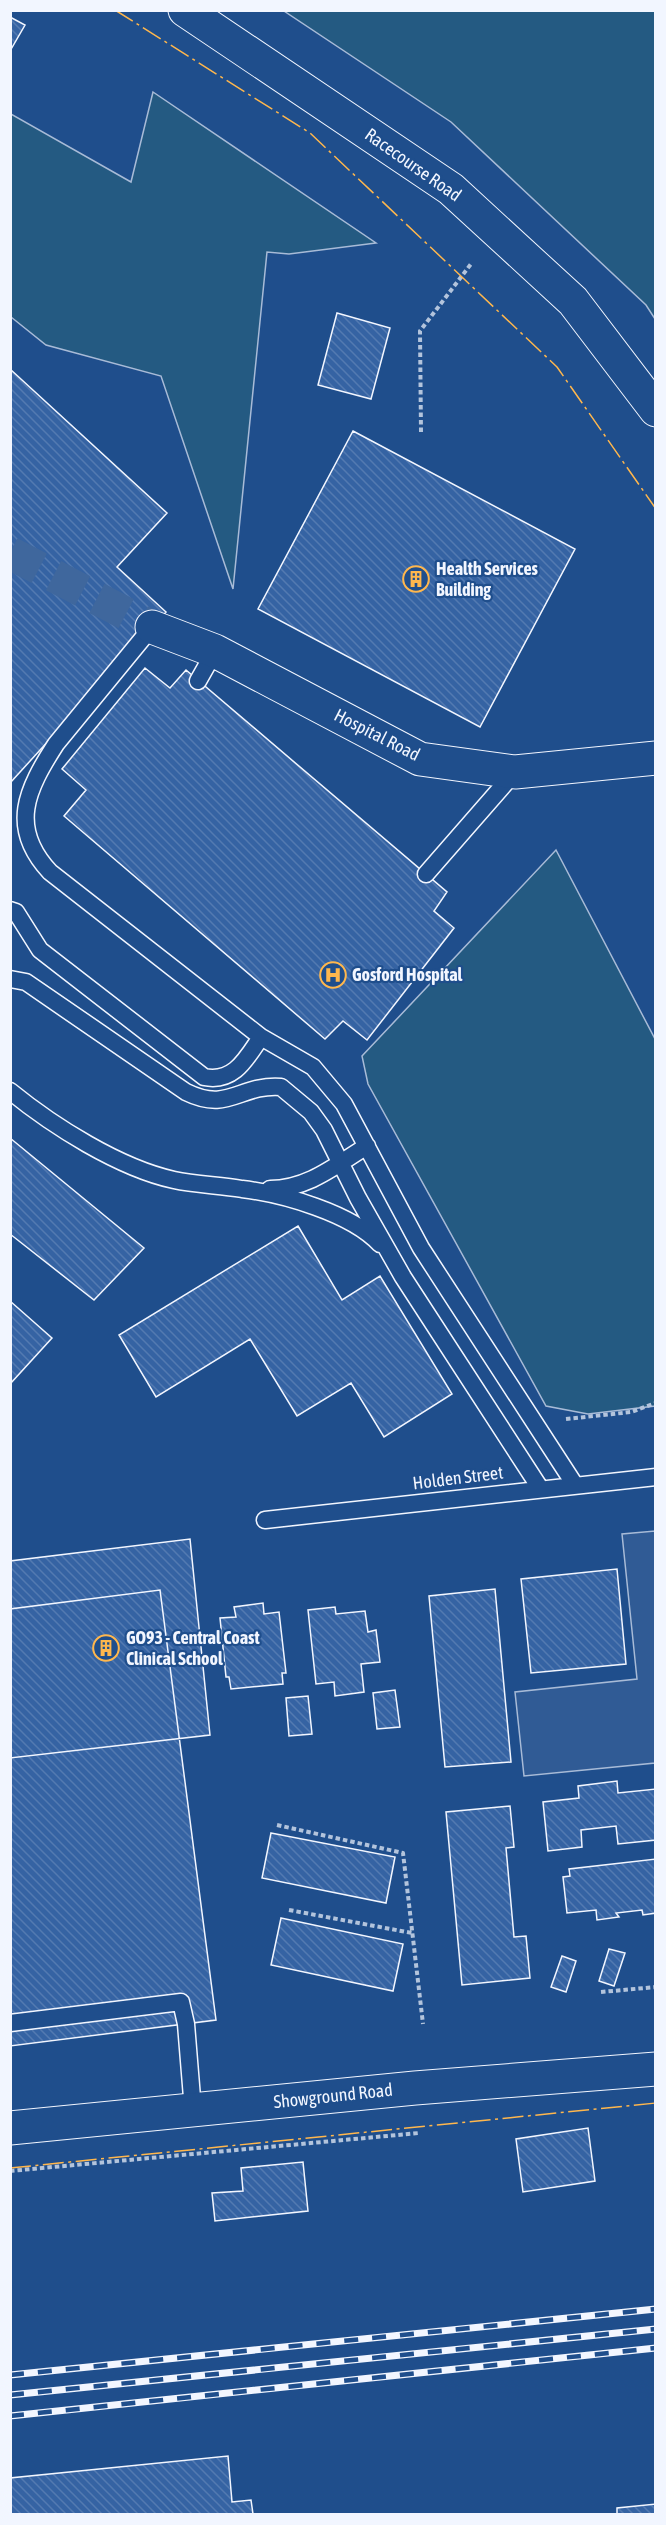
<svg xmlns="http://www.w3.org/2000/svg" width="666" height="2525" font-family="'Asap Condensed',sans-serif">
	<defs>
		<pattern id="building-back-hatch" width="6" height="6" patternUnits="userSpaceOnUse" patternTransform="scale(1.5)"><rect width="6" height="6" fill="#3563a3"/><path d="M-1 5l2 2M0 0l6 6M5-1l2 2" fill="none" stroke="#537ab1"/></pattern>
	</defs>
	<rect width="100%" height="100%" fill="#1f4e8c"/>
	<path fill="#245a82" stroke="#a8bbd7" stroke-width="1.5" d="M 284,11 L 655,11 L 655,319 L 646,305 L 451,122 Z
		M 153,92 L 376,243 L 289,254 L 267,252 L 233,589 L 161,376 L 46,345 L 11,317 L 11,114 L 131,182 Z
		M 556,850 L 655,1039 L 655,1406 L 588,1414 L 546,1406 L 368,1084 L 362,1056 Z"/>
	<path fill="#305b95" stroke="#a8bbd7" stroke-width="1.5" d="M 655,1531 L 655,1763 L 524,1776 L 515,1692 L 637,1679 L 622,1534 Z"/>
	<path fill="url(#building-back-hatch)" stroke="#f2f6ff" stroke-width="1.5" d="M 10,17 L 25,25 L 10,51 Z
		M 337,313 L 390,328 L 371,399 L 318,385 Z
		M 10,369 L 167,513 L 117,567 L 166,612 L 10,783 Z
		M 353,431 L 575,549 L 480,727 L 258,609 Z
		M 145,668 L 170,688 L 186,670 L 447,892 L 434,911 L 454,928 L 367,1040 L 343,1021 L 325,1039 L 64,816 L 86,790 L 62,769 Z
		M 10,1138 L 144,1248 L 94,1300 L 10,1234 Z
		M 298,1226 L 342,1300 L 380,1276 L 452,1394 L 384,1437 L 351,1383 L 297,1416 L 250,1339 L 156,1397 L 119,1335 Z
		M 10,1301 L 52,1338 L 10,1384 Z
		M 190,1539 L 210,1735 L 10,1758 L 10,1561 Z
		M 617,1569 L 626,1664 L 531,1673 L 521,1579 Z
		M 495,1589 L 511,1762 L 445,1767 L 429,1596 Z
		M 160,1590 L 216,2020 L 10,2046 L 10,1609 Z
		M 263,1603 L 264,1614 L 279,1612 L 286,1673 L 282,1673 L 283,1684 L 231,1689 L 229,1677 L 226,1677 L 220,1618 L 236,1617 L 234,1607 Z
		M 335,1607 L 336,1614 L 365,1611 L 368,1632 L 376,1630 L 380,1662 L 361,1664 L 364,1692 L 335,1696 L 334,1682 L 316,1684 L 308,1610 Z
		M 395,1690 L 400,1727 L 377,1729 L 373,1693 Z
		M 308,1696 L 312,1734 L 289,1736 L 286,1698 Z
		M 617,1781 L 618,1793 L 656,1789 L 656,1840 L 618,1844 L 616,1826 L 581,1830 L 582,1847 L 548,1851 L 543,1802 L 579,1798 L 578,1786 Z
		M 510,1806 L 514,1847 L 506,1848 L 514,1937 L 526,1936 L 530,1978 L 462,1985 L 446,1812 Z
		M 271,1833 L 395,1857 L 386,1903 L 262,1878 Z
		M 656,1859 L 656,1913 L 643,1915 L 642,1910 L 616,1913 L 619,1917 L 597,1920 L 596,1910 L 567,1913 L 563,1877 L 570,1876 L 569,1869 Z
		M 281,1918 L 403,1944 L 393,1991 L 271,1965 Z
		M 609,1949 L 625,1953 L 614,1986 L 599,1981 Z
		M 562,1956 L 576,1961 L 566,1992 L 551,1987 Z
		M 588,2128 L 595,2181 L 523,2192 L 516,2139 Z
		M 303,2162 L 308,2211 L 215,2221 L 212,2193 L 243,2191 L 241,2168 Z
		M 228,2456 L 232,2502 L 251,2500 L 253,2514 L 10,2514 L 10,2478 Z
		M 656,2504 L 656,2514 L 617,2514 L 617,2508 Z"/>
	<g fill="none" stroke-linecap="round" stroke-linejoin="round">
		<path stroke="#3f679d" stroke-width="33" stroke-dasharray="33 16" stroke-linecap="butt" d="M 10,553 L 152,627"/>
		<g stroke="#f2f6ff" stroke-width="19">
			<path id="service" d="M 152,627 L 56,744 C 27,789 8,827 50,872 L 261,1037
				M 198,681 L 215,651
				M 426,874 L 515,772
				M 10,910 L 16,912 L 40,950 L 204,1077 C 234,1083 246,1059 261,1037 L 313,1067 L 344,1104 L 421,1248 L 575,1485
				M 10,979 L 26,982 L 186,1092 C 229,1113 239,1084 281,1087 L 311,1112 L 324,1130 L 358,1198 L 403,1277 L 540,1488
				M 10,1091 C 53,1126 119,1168 174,1180 C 196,1185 220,1185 242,1189 C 283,1194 351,1213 380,1244
				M 270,1189 C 308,1189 336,1165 367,1146
				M 265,1520 L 656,1477
				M 10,2023 L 181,2002 L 186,2024 L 193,2110"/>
		</g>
		<g stroke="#f2f6ff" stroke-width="35">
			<path id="minor" d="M 152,627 L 215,651 L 420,759 L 515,772 L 656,758"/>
		</g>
		<g stroke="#f2f6ff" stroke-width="35">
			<path id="tertiary" d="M 10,2128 L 415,2088 L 656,2069"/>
		</g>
		<g stroke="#f2f6ff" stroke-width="35">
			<path id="secondary" d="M 185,10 L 451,189 L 573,301 L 656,410"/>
		</g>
		<path stroke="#b3c4dc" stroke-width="4" stroke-dasharray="4.5 3" stroke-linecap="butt" d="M 421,432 L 420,331 L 471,264
			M 566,1419 L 631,1412 L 656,1403
			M 277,1825 L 403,1853 L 423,2024
			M 289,1910 L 412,1933
			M 601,1992 L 656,1987
			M 10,2171 L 419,2133"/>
		<use href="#service" stroke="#1f4e8c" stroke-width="16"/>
		<use href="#minor" stroke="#1f4e8c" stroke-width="33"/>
		<use href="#tertiary" stroke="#1f4e8c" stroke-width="33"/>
		<use href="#secondary" stroke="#1f4e8c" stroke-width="33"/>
		<g stroke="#f2f6ff" stroke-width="7">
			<path id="rail" d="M 10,2375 L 656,2309
				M 10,2395 L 656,2329
				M 10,2416 L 656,2348"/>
		</g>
		<use href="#rail" stroke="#1f4e8c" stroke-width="4.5" stroke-dasharray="14" stroke-linecap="butt"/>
		<path stroke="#ffb74d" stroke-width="1.5" stroke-dasharray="21 4.5 3 4.5" stroke-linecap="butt" d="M 115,10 L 310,133 L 557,367 L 656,509
			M 10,2168 L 656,2103"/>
	</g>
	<defs>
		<g id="building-ring" transform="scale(1.35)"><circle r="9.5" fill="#1f4e8c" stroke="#ffb74d" stroke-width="1.5"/><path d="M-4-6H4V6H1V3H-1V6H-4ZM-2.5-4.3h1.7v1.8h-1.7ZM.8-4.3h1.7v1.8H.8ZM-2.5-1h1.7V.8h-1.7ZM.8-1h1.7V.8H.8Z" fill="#ffb74d"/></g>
		<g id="hospital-ring" transform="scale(1.35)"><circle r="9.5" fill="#1f4e8c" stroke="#ffb74d" stroke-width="1.5"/><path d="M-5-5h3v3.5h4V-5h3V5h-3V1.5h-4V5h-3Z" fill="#ffb74d"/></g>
	</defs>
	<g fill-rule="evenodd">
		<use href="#building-ring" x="416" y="579"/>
		<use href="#hospital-ring" x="333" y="975"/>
		<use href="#building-ring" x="106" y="1648"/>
	</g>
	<g text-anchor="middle" stroke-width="4.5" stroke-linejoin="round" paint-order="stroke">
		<g font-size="18" fill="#f2f6ff" stroke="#1f4e8c">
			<text transform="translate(413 165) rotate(35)" y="6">Racecourse Road</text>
			<text transform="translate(377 735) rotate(27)" y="6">Hospital Road</text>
			<text transform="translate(458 1478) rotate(-7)" y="6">Holden Street</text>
			<text transform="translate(333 2096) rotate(-6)" y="6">Showground Road</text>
		</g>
		<g font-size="18" font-weight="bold" fill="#f2f6ff" stroke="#1f4e8c" text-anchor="start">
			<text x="436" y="575">Health Services<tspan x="436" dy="21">Building</tspan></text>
			<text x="352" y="981">Gosford Hospital</text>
			<text x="126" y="1644">GO93 - Central Coast<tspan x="126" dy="21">Clinical School</tspan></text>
		</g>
	</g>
	<rect width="666" height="2525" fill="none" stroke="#f2f6ff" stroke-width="24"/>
</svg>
